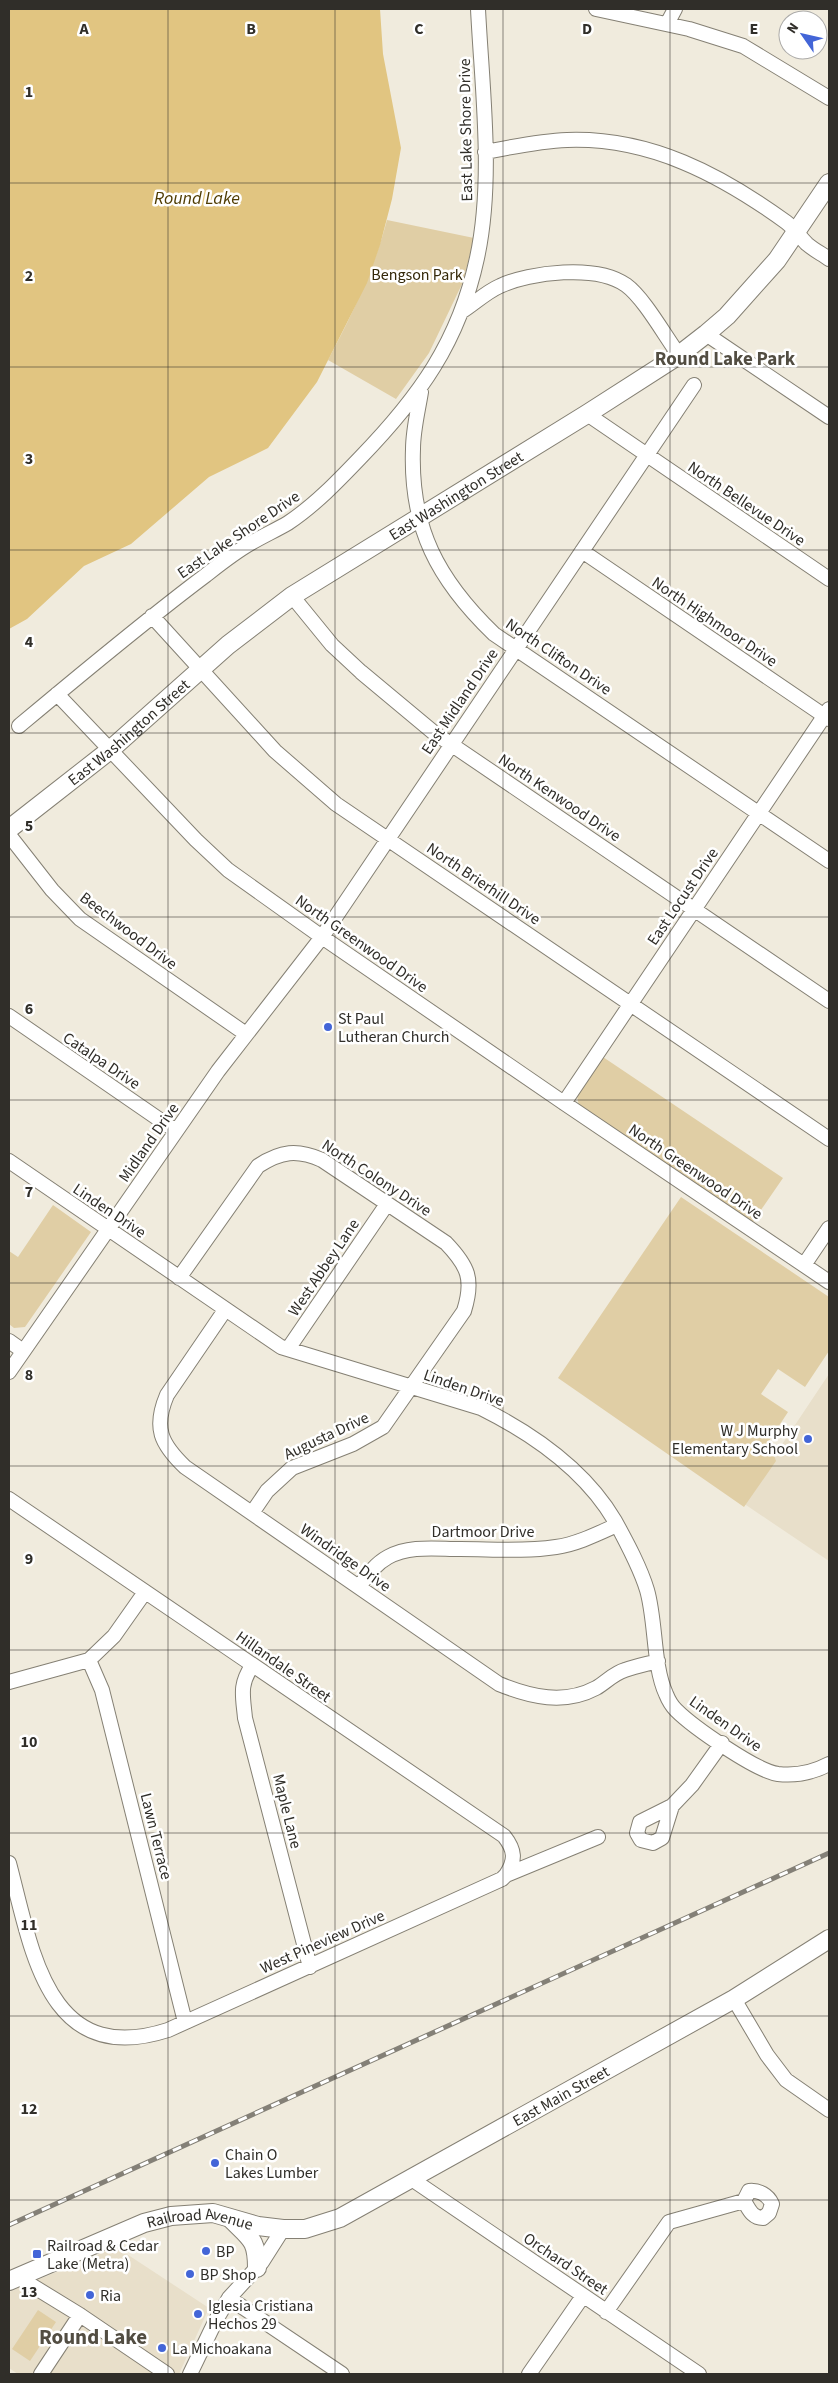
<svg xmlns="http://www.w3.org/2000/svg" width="838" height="2383" font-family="'Source Sans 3',sans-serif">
	<rect width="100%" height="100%" fill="#f0ebdd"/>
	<path fill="#e8dfca" d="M 829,1374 L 829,1561 L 743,1503 Z
		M 116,2247 L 209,2308 L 179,2374 L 18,2374 L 9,2368 L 9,2292 Z"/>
	<path fill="#e0cea5" d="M 387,220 L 474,238 L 463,282 L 429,353 L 396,399 L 328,360 C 352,315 374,269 387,220 Z
		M 600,1055 L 783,1178 L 752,1223 L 579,1107 L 576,1090 Z
		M 681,1197 L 829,1297 L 829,1351 L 805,1387 L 778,1369 L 761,1394 L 788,1412 L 769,1441 L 776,1461 L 744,1507 L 558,1378 Z
		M 53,1205 L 91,1232 L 25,1327 L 14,1328 L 9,1324 L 9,1251 L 18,1257 Z
		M 38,2310 L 56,2322 L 30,2361 L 12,2349 Z"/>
	<path fill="#e1c581" d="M 9,9 L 380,9 L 383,54 L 401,148 L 392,199 L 380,245 L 367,283 L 317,382 L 268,448 L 209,477 L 131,544 L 84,566 L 27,619 L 9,629 Z"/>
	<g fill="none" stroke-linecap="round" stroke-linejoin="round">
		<g stroke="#858074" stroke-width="16">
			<path id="minor" d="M 596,9 L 689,29 L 743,46 L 829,98
				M 667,24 L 675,9
				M 485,152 C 512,147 539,141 567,140 C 650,137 721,175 786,222 C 794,228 800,237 807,244 C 814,250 822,254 829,259
				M 461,312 C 474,304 486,292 500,286 C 530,272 597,264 626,285 C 644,298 665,336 679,355
				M 706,334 L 829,417
				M 421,392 C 418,411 413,430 413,449 C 410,528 438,580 494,634 L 829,861
				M 587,414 L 829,579
				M 582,551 L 829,719
				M 292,596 L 332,645 L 361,672 L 433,732 L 829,1001
				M 152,616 L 275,751 L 336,804 L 829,1139
				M 57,694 L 196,840 L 228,870 L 322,937 L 564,1103 L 829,1282
				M 19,726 C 80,675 142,623 206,575 C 220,564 235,552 251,543 C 263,536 276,530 288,523 C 315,505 338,481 360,458 C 419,397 459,342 477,258 C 494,180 482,89 478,9
				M 9,835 L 52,890 L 80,919 L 246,1034
				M 9,1016 L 176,1131
				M 564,1103 L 829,709
				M 9,1161 L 281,1347 L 481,1408 C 533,1434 585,1470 615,1521 C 627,1543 640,1567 647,1590 C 656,1621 653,1666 666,1694 C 668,1699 672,1706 676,1710 C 693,1727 756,1771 778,1774 C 796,1776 814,1772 829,1764
				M 804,1265 L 829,1228
				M 179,1278 L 258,1166 C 281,1151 297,1149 322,1160 L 446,1243 C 468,1266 474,1279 464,1311 L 383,1427 L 353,1444 L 292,1468 L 267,1491 L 252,1513
				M 225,1310 L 167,1395 C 153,1428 161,1444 185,1467 L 499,1684 C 531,1697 564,1705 596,1688 C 605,1683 614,1673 625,1670 C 636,1666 647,1664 658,1661
				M 9,1341 L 23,1351
				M 288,1349 L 387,1204
				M 9,1372 L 218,1071 L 322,937 L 694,385
				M 9,1499 L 504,1836 C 515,1850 516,1860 506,1875
				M 359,1587 C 367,1576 375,1564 388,1557 C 410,1545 436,1549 460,1549 C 492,1549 524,1552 556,1547 C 577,1544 597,1534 617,1525
				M 89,1660 L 102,1690 L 185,2022
				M 252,1666 C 239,1685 243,1696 245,1718 L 310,1967
				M 9,1682 L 89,1660 L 114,1636 L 145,1592
				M 672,1806 L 662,1838 L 653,1843 L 641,1840 L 637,1833 L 640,1822 L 672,1806 L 692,1785 L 722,1743
				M 9,1863 C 32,1950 47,2069 168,2030 L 502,1879 L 506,1875 L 598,1837
				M 734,1999 L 767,2055 L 786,2080 L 829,2110
				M 413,2180 L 699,2374
				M 749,2191 C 759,2190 768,2195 772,2204 L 769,2213 L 763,2218 C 752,2218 749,2209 744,2201 Z
				M 18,2277 L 80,2315 L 167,2374
				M 229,2298 L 342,2374
				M 606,2312 L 669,2222 L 744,2201
				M 41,2374 L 80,2315
				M 190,2374 L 216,2320 L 229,2298 L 262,2262 L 283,2229
				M 529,2374 L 583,2296"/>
		</g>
		<g stroke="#858074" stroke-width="20">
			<g id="major">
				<path id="s1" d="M 9,829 L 110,750 L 228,645 L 292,596 L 587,414 L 679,355 L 706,334 L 727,316 L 777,260 L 829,183"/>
				<path d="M 232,2220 C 251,2239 257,2240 257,2268"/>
				<path id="s2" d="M 9,2281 L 144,2223 L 171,2216 L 213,2213 L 258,2226 L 283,2229 L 305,2229 L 340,2218 L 734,1999 L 829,1939"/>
			</g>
		</g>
		<use href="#minor" stroke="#fff" stroke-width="14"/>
		<use href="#major" stroke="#fff" stroke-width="18"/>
		<g stroke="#848077" stroke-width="5">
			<path id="rail" d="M 9,2225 L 829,1853"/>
		</g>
		<use href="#rail" stroke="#fff" stroke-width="3" stroke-dasharray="9" stroke-linecap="butt"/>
	</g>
	<path fill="none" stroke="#302e29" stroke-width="1" stroke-opacity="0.55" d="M 168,9 L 168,2374M 335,9 L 335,2374M 503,9 L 503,2374M 670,9 L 670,2374M 9,183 L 829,183M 9,367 L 829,367M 9,550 L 829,550M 9,733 L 829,733M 9,917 L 829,917M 9,1100 L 829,1100M 9,1283 L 829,1283M 9,1466 L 829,1466M 9,1650 L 829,1650M 9,1833 L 829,1833M 9,2016 L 829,2016M 9,2200 L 829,2200"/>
	<g fill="#4365d7" stroke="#fff" stroke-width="2">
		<circle cx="328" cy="1027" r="5"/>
		<circle cx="808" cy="1439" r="5"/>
		<circle cx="215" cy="2163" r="5"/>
		<circle cx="206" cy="2251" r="5"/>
		<rect x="32" y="2249" width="10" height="10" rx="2.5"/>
		<circle cx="190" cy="2274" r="5"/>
		<circle cx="90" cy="2295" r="5"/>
		<circle cx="198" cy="2314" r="5"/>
		<circle cx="162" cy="2348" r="5"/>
	</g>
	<g text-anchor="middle" stroke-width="5" stroke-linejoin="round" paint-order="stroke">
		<g font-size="16" fill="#302e29" stroke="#fff">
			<text transform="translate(465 130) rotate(-91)" y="6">East Lake Shore Drive</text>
			<text dy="6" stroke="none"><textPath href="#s1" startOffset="559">East Washington Street</textPath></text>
			<text transform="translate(747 503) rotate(34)" y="6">North Bellevue Drive</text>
			<text transform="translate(238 534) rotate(-34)" y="6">East Lake Shore Drive</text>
			<text transform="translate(715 621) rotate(34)" y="6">North Highmoor Drive</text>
			<text transform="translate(559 656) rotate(34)" y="6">North Clifton Drive</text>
			<text transform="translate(459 701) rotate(-56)" y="6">East Midland Drive</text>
			<text dy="6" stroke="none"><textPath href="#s1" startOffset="154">East Washington Street</textPath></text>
			<text transform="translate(560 797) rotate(34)" y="6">North Kenwood Drive</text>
			<text transform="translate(484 883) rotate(34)" y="6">North Brierhill Drive</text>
			<text transform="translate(682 896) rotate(-56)" y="6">East Locust Drive</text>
			<text transform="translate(129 930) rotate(37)" y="6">Beechwood Drive</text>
			<text transform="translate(362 943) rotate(35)" y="6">North Greenwood Drive</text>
			<text transform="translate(102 1060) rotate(34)" y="6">Catalpa Drive</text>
			<text transform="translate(148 1142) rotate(-55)" y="6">Midland Drive</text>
			<text transform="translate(696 1171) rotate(34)" y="6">North Greenwood Drive</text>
			<text transform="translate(377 1177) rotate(33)" y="6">North Colony Drive</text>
			<text transform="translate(110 1210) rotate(34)" y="6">Linden Drive</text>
			<text transform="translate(323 1267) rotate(-56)" y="6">West Abbey Lane</text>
			<text transform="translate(464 1387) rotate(19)" y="6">Linden Drive</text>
			<text transform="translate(326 1435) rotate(-25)" y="6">Augusta Drive</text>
			<text x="483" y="1537">Dartmoor Drive</text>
			<text transform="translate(346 1557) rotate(35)" y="6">Windridge Drive</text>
			<text transform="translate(284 1666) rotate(35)" y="6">Hillandale Street</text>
			<text transform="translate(726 1723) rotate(35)" y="6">Linden Drive</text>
			<text transform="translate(288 1811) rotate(76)" y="6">Maple Lane</text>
			<text transform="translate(157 1836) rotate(76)" y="6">Lawn Terrace</text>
			<text transform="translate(322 1941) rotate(-24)" y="6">West Pineview Drive</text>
			<text dy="6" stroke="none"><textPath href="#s2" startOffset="600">East Main Street</textPath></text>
			<text dy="6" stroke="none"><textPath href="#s2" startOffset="204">Railroad Avenue</textPath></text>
			<text transform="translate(566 2263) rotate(34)" y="6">Orchard Street</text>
		</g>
		<g font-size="16" fill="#342809" stroke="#fff">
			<text x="417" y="280">Bengson Park</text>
		</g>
		<g font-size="16" fill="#302e29" stroke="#fff" text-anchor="start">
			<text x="338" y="1024">St Paul<tspan x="338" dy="18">Lutheran Church</tspan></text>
			<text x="798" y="1436" text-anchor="end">W J Murphy<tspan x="798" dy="18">Elementary School</tspan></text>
			<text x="225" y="2160">Chain O<tspan x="225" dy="18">Lakes Lumber</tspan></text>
			<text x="47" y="2251">Railroad &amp; Cedar<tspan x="47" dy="18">Lake (Metra)</tspan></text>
			<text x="216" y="2257">BP</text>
			<text x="200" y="2280">BP Shop</text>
			<text x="100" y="2301">Ria</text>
			<text x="208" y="2311">Iglesia Cristiana<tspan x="208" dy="18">Hechos 29</tspan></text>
			<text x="172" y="2354">La Michoakana</text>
		</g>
		<g font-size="18" font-style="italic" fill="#4f3c03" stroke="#fff">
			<text x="197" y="204">Round Lake</text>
		</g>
		<g font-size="19" font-weight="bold" fill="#524d42" stroke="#fff">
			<text x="725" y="365">Round Lake Park</text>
		</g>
		<g font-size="21" font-weight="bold" fill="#524d42" stroke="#fff">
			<text x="93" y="2344">Round Lake</text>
		</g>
	</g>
	<g font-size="16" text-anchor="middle" font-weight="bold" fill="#302e29" stroke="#fff" stroke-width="5" stroke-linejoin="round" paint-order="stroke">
		<text x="84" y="34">A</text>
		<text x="251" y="34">B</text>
		<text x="419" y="34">C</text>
		<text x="587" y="34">D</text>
		<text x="754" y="34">E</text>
		<text x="29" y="97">1</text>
		<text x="29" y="281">2</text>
		<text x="29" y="464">3</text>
		<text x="29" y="647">4</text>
		<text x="29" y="831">5</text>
		<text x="29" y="1014">6</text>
		<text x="29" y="1197">7</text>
		<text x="29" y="1380">8</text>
		<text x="29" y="1564">9</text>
		<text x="29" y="1747">10</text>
		<text x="29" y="1930">11</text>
		<text x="29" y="2114">12</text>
		<text x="29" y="2297">13</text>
	</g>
	<rect width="838" height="2383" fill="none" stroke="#302e29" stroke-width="20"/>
	<g transform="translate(803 35) rotate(304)"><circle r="24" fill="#ffffff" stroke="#acaba9"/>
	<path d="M0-4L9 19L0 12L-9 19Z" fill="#4365d7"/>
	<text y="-8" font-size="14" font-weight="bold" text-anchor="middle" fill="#302e29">N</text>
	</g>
</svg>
